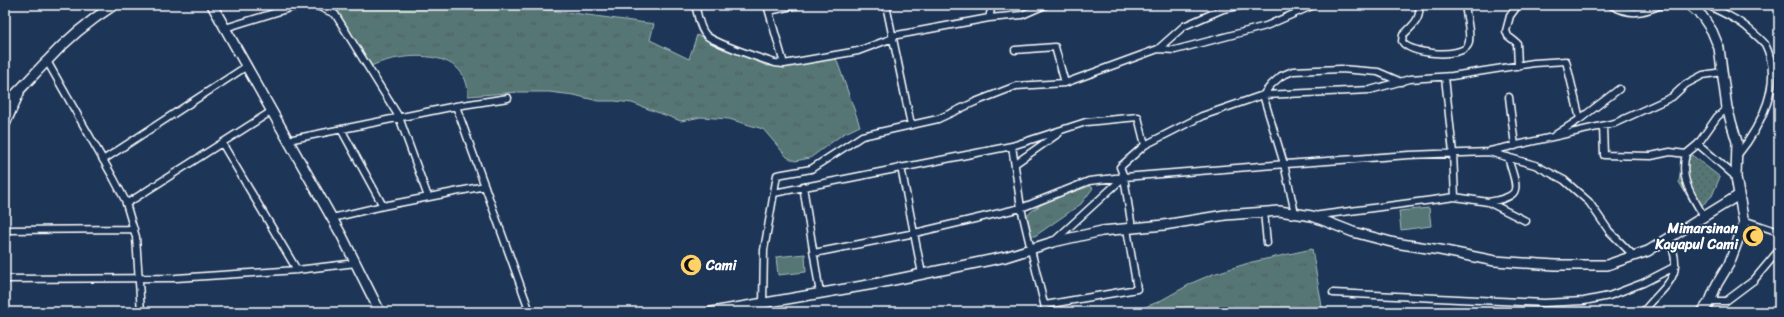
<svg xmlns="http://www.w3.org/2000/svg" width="1784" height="317" font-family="Sriracha,sans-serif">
	<defs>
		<pattern id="grass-tufts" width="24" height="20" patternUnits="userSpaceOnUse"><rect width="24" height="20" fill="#557675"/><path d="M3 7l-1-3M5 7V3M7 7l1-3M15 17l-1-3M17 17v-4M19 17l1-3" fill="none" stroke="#505d5c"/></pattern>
		<pattern id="park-dots" width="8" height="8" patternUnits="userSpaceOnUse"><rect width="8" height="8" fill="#557675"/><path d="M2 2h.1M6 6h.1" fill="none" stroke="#505d5c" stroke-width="1.8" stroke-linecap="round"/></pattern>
	</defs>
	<rect width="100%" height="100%" fill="#1d3557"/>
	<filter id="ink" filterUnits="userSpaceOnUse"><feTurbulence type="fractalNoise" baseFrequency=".025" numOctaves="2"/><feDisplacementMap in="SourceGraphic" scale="8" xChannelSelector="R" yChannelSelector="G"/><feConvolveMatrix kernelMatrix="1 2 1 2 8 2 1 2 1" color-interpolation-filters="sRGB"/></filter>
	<g filter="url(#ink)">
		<path fill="url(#grass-tufts)" stroke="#aababa" d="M 330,5 L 514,5 L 654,24 L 650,40 L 689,59 L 697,35 L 767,66 L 809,63 L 836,58 L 860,126 L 843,134 L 810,158 L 795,161 L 787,157 L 763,129 L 729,119 L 701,117 L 681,121 L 632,103 L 615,101 L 598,101 L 574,95 L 549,92 L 519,92 L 468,96 C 469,46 399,52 369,67 L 333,7 Z
			M 1090,186 L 1093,188 L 1081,204 L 1035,236 L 1031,236 L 1027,216 C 1038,201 1073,193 1090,186 Z
			M 1312,249 L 1323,312 L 1132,312 L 1158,302 L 1194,282 L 1213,274 L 1252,262 Z"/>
		<path fill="url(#park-dots)" stroke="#aababa" d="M 1688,152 L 1720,177 L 1712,196 L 1696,211 L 1679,182 L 1682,160 Z"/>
		<path fill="#557675" stroke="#aababa" d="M 1429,208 L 1431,226 L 1401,230 L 1399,211 Z
			M 805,254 L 806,272 L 778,275 L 776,257 Z"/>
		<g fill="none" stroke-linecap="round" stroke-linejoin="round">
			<g stroke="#fff" stroke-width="9">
				<path id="street" d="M 695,5 C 698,14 699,28 706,35 C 714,43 762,59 775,63 L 784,64 L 858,51 L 893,38
					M 767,5 L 784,64
					M 886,5 L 911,125
					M 1419,5 C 1421,20 1413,25 1403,35 L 1402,41 C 1407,54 1461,59 1468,45 C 1472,37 1466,15 1465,5
					M 1611,5 C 1630,16 1642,13 1661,5
					M 1708,5 C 1720,12 1734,17 1745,26 C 1751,31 1760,38 1765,44 C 1784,82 1761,126 1737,156
					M 769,11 L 797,5
					M 989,18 L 992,5
					M 225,28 L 293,7 L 317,6 L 335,14 L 399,117 L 428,197
					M 892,36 L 989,18 L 1022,15 L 1045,5
					M 1158,49 L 1175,50 L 1266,26 L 1314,5
					M 1015,50 L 1055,47 L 1065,83
					M 47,61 L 114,179 L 125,200 L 136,237 L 141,312
					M 1518,66 L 1517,43 L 1508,36 L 1506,31 L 1510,16 L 1518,5
					M 1445,77 L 1453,153 L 1455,197
					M 1263,95 L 1370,90 L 1410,79 L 1452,76 L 1534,63 L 1566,61 L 1580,119
					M 1263,95 L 1271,85 L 1281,76 L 1293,71 L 1341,69 L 1378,72 L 1401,82
					M 1509,97 L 1515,146
					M 456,106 L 530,312
					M 1603,126 L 1604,155 L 1651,156 L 1670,152 L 1686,154 L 1698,144 L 1717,117 L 1727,108
					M 341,129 L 383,206
					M 1555,135 L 1580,119 L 1619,89
					M 288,140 L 456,106 L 508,98
					M 222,143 L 297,270
					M 1698,144 L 1736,177
					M 1012,146 L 1021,208 L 1046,312
					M 1490,151 L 1615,123 L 1672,97 L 1686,84 L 1703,75 L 1722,72
					M 1686,154 C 1679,180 1692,195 1704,217
					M 103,160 L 247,66
					M 1016,163 L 1059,133
					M 901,167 L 922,274
					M 803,186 L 820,294
					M 774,193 L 1012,146 L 1086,122 L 1138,117 L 1145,145
					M 1488,202 C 1526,196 1516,188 1508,157
					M 126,204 L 272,111
					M 1264,212 L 1267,243
					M 1313,216 L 1455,197 L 1488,202 L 1526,221
					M 332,218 L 383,206 L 485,186
					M 1743,220 L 1779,232
					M 1132,228 L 1124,177 L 1120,167 L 1145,145 L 1202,116 L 1263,95 L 1284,164 L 1295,213
					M 5,230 L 134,229
					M 1054,241 L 1124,177 L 1286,164 L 1409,155 L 1489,152 L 1535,165 L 1564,180 L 1589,202 L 1609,231 L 1634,256
					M 814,253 L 915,233 L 1021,208 L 1089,181 L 1124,177
					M 5,279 L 176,278 L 297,270 L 356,263
					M 1333,293 L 1544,303 L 1584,301 L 1609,296 L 1643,283 L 1676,266
					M 1710,301 L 1726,301 L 1754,280 L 1779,250
					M 763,303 L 764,250 L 777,175 L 811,169 L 862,136 L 938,119 L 975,102 L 1016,86 L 1065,83 L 1158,49 L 1184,26 L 1223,9 L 1245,5
					M 1045,305 L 1137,289 L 1127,229
					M 1643,312 C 1665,284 1686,278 1669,239
					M 1771,312 L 1779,306"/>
			</g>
			<g stroke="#fff" stroke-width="12">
				<path id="secondary" d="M 212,5 L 342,236 L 380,312
					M 1689,5 L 1702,16 L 1712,31 L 1719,48 L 1727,108 L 1737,142 L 1736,177 L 1744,224 L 1729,264 L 1717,284 L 1710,301 L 1702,312
					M 5,104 C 20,91 32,76 46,62 C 66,40 89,21 114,5
					M 5,124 L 19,93
					M 712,312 L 874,284 L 1005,257 L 1053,242 L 1102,231 L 1164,225 L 1225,215 L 1279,211 L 1312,216 L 1353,232 L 1395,243 L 1440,250 L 1495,261 L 1555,265 L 1607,265 L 1648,251 L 1739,195"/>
			</g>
			<use href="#street" stroke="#1d3557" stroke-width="6"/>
			<use href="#secondary" stroke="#1d3557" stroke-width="9"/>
		</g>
	</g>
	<defs>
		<g id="mosque-disc" transform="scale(1.15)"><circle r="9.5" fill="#ffd166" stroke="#1d3557"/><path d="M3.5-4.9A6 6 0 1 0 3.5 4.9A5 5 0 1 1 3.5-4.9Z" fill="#111"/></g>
	</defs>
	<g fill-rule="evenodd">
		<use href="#mosque-disc" x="1753" y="236"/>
		<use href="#mosque-disc" x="691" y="265"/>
	</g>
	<g text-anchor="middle" stroke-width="3.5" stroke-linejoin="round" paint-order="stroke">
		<g font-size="14" font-weight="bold" fill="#fff" stroke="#1d3557" text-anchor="end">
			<text x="1738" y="233">Mimarsinan<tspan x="1738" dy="16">Kayapul Cami</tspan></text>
			<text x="706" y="270" text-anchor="start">Cami</text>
		</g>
	</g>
	<rect width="1784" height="317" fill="none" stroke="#1d3557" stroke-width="20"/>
	<rect x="10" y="10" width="1764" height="297" fill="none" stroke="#fff" stroke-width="1.5" filter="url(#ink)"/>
</svg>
